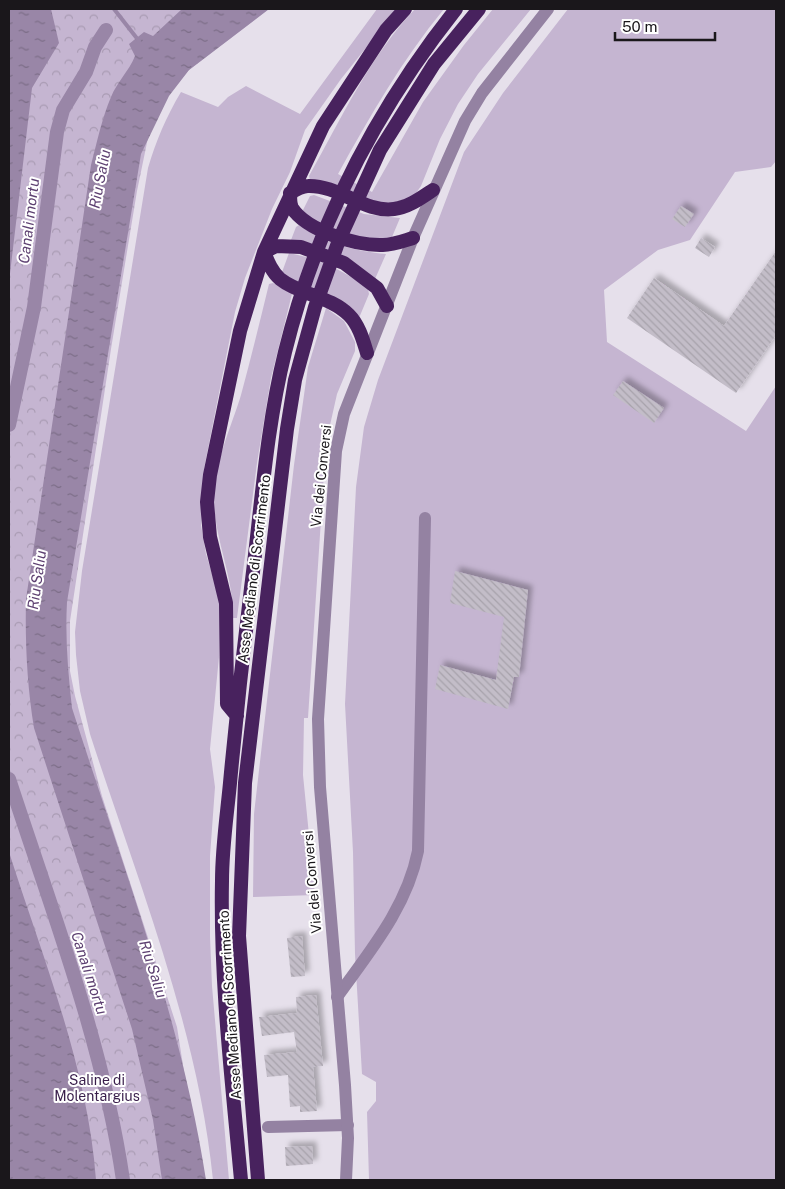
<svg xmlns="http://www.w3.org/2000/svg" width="785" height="1189" font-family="'Public Sans',sans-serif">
	<defs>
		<pattern id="park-crowns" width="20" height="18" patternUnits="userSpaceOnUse" patternTransform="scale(1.25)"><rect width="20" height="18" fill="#c5b5d1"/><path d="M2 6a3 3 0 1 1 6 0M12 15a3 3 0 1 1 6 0" fill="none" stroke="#a99bb3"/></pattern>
		<pattern id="water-ripples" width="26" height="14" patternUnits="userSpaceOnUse" patternTransform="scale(1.25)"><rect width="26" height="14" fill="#9986a7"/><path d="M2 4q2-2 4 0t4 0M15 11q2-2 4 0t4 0" fill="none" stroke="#7c6d87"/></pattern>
		<pattern id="building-back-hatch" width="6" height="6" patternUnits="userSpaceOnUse" patternTransform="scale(1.25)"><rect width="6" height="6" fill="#c3bdc8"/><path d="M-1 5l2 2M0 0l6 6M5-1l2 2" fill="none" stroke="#a7a2ab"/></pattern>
		<filter id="shadow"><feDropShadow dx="4.5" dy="-4.5" stdDeviation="2.5" flood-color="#0004"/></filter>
	</defs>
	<rect width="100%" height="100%" fill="#e6e0eb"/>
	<path fill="#c5b5d1" d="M 377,9 L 397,9 L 341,79 L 305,130 L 290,172 L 272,209 L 245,278 L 235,312 L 204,469 L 201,525 L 206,554 L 220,600 L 219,657 L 210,749 L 215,787 L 210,856 L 210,937 L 212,986 L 229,1180 L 213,1180 C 198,1029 137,879 90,734 L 80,691 L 76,655 L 75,632 L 82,571 L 148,168 C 156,141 166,117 181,92 L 218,107 L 228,97 L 246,86 L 300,114 Z
		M 415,9 L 444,9 C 402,60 370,116 338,174 L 372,192 L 423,102 L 464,45 L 493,9 L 531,9 L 478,74 L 458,104 L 440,139 L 421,186 L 414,196 L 387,205 L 310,180 L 309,176 C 341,119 370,56 415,9 Z
		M 568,9 L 776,9 L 776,161 L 771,167 L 735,172 L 690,240 L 658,250 L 604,290 L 607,342 L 746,431 L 776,386 L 776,1180 L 369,1180 L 367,1112 L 376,1101 L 376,1082 L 362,1074 L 355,954 L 353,852 L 345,704 L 356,487 L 364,427 L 378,380 L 464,152 L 503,93 Z
		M 314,195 L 364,214 L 400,218 L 392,237 C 365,245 323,229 302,212 L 310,196 Z
		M 299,225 C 324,244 356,251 386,254 L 375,279 L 346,258 L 291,240 L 296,227 Z
		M 289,253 C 319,259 344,270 368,289 L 369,294 L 359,318 L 281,275 Z
		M 273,283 L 292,294 L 271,378 L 257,463 L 237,618 L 233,618 C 234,577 214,539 214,498 C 214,463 231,428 241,395 C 251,358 260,321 269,284 Z
		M 326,308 L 344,321 L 355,342 L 355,351 L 337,394 L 326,443 L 308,718 L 304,718 L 303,775 L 315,895 L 253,897 L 254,814 L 294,465 L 308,367 Z"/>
	<path fill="url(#park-crowns)" d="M 9,9 L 269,9 L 189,70 L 166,97 L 150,128 L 137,191 L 111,349 L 70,621 L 70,671 L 75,696 L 102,796 L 177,1027 L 201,1180 L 9,1180 Z"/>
	<path fill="url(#water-ripples)" d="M 9,9 L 51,9 L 59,43 L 32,88 L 9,282 Z
		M 182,9 L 269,9 L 189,70 L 169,96 L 141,154 L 67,602 C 65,638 68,672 72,708 C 122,864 181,1018 206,1180 L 162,1180 L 153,1120 L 132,1029 L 34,728 C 27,685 25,643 26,599 L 91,165 C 97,142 102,118 111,97 C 117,82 129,71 135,56 L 129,44 L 144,32 L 153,36 Z
		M 9,852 C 43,959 88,1068 96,1180 L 9,1180 Z"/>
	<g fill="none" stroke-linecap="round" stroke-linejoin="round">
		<path stroke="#9986a7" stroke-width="4" d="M 114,9 L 139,41"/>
		<path stroke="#9986a7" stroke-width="14" d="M 9,425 L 34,307 L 57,132 L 63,110 L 86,72 L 95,47 L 106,30
			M 9,779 C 52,911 103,1043 123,1180"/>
	</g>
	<path fill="url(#building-back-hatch)" filter="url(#shadow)" d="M 681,206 L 694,214 L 685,227 L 672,219 Z
		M 701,238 L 715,247 L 709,257 L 695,248 Z
		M 776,251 L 776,335 L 736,393 L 627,318 L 654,278 L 724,326 Z
		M 623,381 L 664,408 L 654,423 L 613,395 Z
		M 455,571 L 528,590 L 519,677 L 514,677 L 508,709 L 435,689 L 440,665 L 496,680 L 504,617 L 450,603 Z
		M 302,936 L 305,976 L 291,977 L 287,938 Z
		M 316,995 L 323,1066 L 313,1067 L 317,1111 L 300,1112 L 300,1106 L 290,1107 L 288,1075 L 267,1077 L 264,1055 L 297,1052 L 294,1032 L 262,1036 L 259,1017 L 297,1013 L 296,997 Z
		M 312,1146 L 313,1164 L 286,1166 L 285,1147 Z"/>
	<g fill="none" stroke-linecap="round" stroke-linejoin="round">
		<path stroke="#9482a2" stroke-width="12" d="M 337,997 C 370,951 407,907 418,851 L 425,518
			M 268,1127 L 348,1125"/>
		<path stroke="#9482a2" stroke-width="12" d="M 346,1180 L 348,1138 L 345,1085 L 320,787 L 318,719 L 323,645 L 336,451 L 344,414 L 413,238 L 465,121 L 482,93 L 548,9"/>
		<path stroke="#48225e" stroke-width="14" d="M 290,193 C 295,190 302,186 308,186 C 339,185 364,213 394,209 C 409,207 421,198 433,190
			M 290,193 C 290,197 290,204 292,208 C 307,231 357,246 383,245 C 393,245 403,241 413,238
			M 264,252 C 268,262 272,272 280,279 C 300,295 330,296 349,315 C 359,325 363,340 367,353
			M 264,252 L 276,246 L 301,247 L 344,263 L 377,288 L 387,306
			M 237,716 L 227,704 L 226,603 L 210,537 L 207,502 L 210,475 L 240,331 L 264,252 L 323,126 L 386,30 L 405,9
			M 241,1180 C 232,1081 220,981 222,881 C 222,848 227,815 230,783 C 236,718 243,653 251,588 C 261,510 266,429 285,352 C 316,226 376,110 456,9
			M 258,1180 L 239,936 L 245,783 L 287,429 L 295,380 L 315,307 L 339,240 L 380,150 L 434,64 L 479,9"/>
	</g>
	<g text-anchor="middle" stroke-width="4" stroke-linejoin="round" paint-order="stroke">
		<g font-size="14" fill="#1a171b" stroke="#fff">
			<text transform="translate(321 476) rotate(-84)" y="5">Via dei Conversi</text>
			<text transform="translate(254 569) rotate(-83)" y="5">Asse Mediano di Scorrimento</text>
			<text transform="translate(312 882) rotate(-95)" y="5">Via dei Conversi</text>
			<text transform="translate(230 1005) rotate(-94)" y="5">Asse Mediano di Scorrimento</text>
		</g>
		<g font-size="14" fill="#391e4b" stroke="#fff">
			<text x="97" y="1085">Saline di<tspan x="97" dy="16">Molentargius</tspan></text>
		</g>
		<g font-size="15" font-style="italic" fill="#5d4071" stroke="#fff">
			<text transform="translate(100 179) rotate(-79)" y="5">Riu Saliu</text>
			<text transform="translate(29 221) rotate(-83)" y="5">Canali mortu</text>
			<text transform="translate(37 580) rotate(-82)" y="5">Riu Saliu</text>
			<text transform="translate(153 969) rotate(72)" y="5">Riu Saliu</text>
			<text transform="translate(89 973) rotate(72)" y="5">Canali mortu</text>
		</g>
	</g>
	<rect width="785" height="1189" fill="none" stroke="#1a171b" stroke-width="20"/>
	<path d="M615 32v8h100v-8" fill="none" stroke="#1a171b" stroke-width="2.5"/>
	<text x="622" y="32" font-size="15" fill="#1a171b" stroke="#ffffff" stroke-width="4" paint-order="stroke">50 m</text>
</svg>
